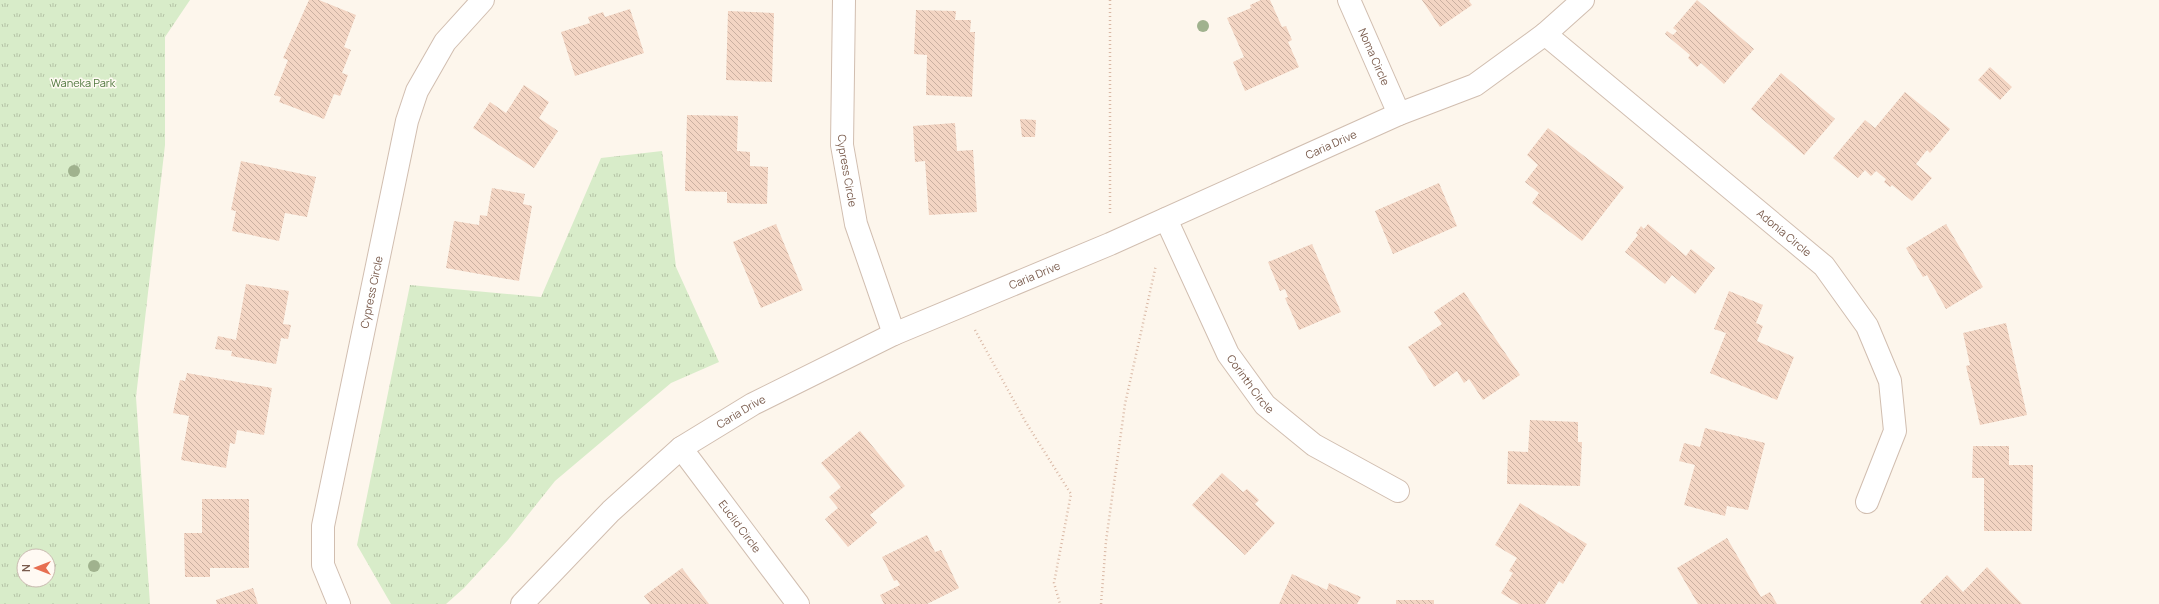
<svg xmlns="http://www.w3.org/2000/svg" width="2159" height="604" font-family="Manrope,sans-serif">
	<defs>
		<pattern id="park-tufts" width="24" height="20" patternUnits="userSpaceOnUse"><rect width="24" height="20" fill="#d8ecc9"/><path d="M3 7l-1-3M5 7V3M7 7l1-3M15 17l-1-3M17 17v-4M19 17l1-3" fill="none" stroke="#b4c2a5"/></pattern>
		<pattern id="building-back-hatch" width="6" height="6" patternUnits="userSpaceOnUse"><rect width="6" height="6" fill="#f3d5c3"/><path d="M-1 5l2 2M0 0l6 6M5-1l2 2" fill="none" stroke="#cab0a1"/></pattern>
	</defs>
	<rect width="100%" height="100%" fill="#fdf6ec"/>
	<path fill="url(#park-tufts)" fill-rule="evenodd" d="M 0,0 L 190,0 L 165,37 L 165,145 L 136,397 L 150,604 L 0,604 ZM 24,556 L 48,556 L 48,580 L 24,580 Z
		M 662,151 L 676,267 L 719,362 L 671,383 L 555,481 L 508,540 L 464,588 L 446,604 L 391,604 L 357,545 L 410,285 L 541,297 L 601,158 Z"/>
	<path fill="url(#building-back-hatch)" d="M 309,0 L 319,0 L 356,15 L 344,47 L 351,50 L 342,73 L 348,75 L 340,96 L 334,94 L 324,119 L 279,102 L 281,97 L 274,95 L 288,60 L 283,58 Z
		M 1261,0 L 1270,0 L 1282,27 L 1286,26 L 1292,40 L 1288,42 L 1299,67 L 1245,91 L 1233,62 L 1244,57 L 1227,18 L 1251,8 L 1250,5 Z
		M 1422,0 L 1470,0 L 1469,1 L 1472,5 L 1440,27 Z
		M 1697,0 L 1754,49 L 1724,84 L 1701,63 L 1697,67 L 1688,58 L 1690,55 L 1665,34 L 1667,31 L 1673,35 L 1677,31 L 1673,28 Z
		M 630,9 L 644,53 L 575,76 L 561,32 L 590,23 L 588,17 L 603,12 L 605,17 Z
		M 916,10 L 956,11 L 955,20 L 971,20 L 970,32 L 975,32 L 972,97 L 926,95 L 927,55 L 914,54 Z
		M 728,11 L 774,13 L 772,82 L 726,80 Z
		M 1990,67 L 2012,87 L 2000,100 L 1978,80 Z
		M 1781,73 L 1835,119 L 1804,155 L 1751,109 Z
		M 524,85 L 549,102 L 539,118 L 558,131 L 534,168 L 473,128 L 490,102 L 506,113 Z
		M 1905,92 L 1950,129 L 1930,153 L 1927,150 L 1916,164 L 1932,178 L 1912,201 L 1892,185 L 1890,187 L 1884,182 L 1886,179 L 1876,171 L 1871,176 L 1865,170 L 1858,178 L 1833,158 L 1865,120 L 1875,128 Z
		M 687,115 L 738,116 L 737,151 L 750,152 L 750,166 L 768,167 L 767,204 L 727,203 L 727,192 L 685,191 Z
		M 1020,119 L 1036,120 L 1035,137 L 1022,137 Z
		M 955,123 L 957,151 L 973,150 L 977,212 L 929,215 L 925,161 L 915,162 L 913,126 Z
		M 1548,128 L 1624,187 L 1582,241 L 1532,203 L 1539,193 L 1525,182 L 1538,165 L 1527,155 Z
		M 241,161 L 316,177 L 307,217 L 285,213 L 279,241 L 232,231 L 236,211 L 231,210 Z
		M 1439,183 L 1457,226 L 1393,254 L 1375,211 Z
		M 492,188 L 525,194 L 523,204 L 532,206 L 519,281 L 446,268 L 454,221 L 479,225 L 480,215 L 487,216 Z
		M 776,224 L 803,290 L 761,308 L 733,242 Z
		M 1648,224 L 1686,256 L 1691,249 L 1715,268 L 1695,294 L 1672,275 L 1665,284 L 1625,252 L 1638,235 L 1636,233 L 1641,226 L 1644,229 Z
		M 1946,224 L 1983,287 L 1946,309 L 1927,275 L 1923,277 L 1906,248 Z
		M 1312,244 L 1341,312 L 1299,330 L 1285,298 L 1288,297 L 1285,289 L 1280,291 L 1268,262 Z
		M 246,284 L 289,291 L 283,324 L 291,325 L 288,339 L 281,338 L 276,364 L 231,356 L 232,351 L 215,349 L 218,336 L 236,340 Z
		M 1729,291 L 1763,305 L 1756,323 L 1763,326 L 1757,341 L 1794,357 L 1777,400 L 1710,373 L 1726,333 L 1714,329 Z
		M 1464,292 L 1520,375 L 1483,400 L 1469,379 L 1464,383 L 1457,371 L 1434,387 L 1408,347 L 1442,324 L 1434,312 Z
		M 2006,323 L 2027,415 L 1980,425 L 1966,366 L 1970,365 L 1963,333 Z
		M 187,373 L 272,388 L 264,435 L 237,430 L 235,444 L 230,443 L 226,468 L 181,460 L 189,416 L 173,413 L 180,380 L 185,381 Z
		M 1530,420 L 1578,422 L 1578,442 L 1582,442 L 1580,486 L 1507,484 L 1508,451 L 1528,452 Z
		M 1705,428 L 1765,443 L 1748,510 L 1727,506 L 1725,516 L 1684,505 L 1695,465 L 1679,461 L 1684,443 L 1700,447 Z
		M 860,431 L 905,486 L 870,515 L 877,523 L 848,547 L 825,519 L 838,508 L 829,497 L 841,487 L 821,463 Z
		M 1973,446 L 2009,446 L 2009,465 L 2033,465 L 2032,531 L 1984,531 L 1984,478 L 1972,478 Z
		M 1222,473 L 1243,492 L 1247,489 L 1259,500 L 1255,504 L 1275,523 L 1245,555 L 1192,505 Z
		M 202,499 L 249,499 L 249,568 L 210,568 L 210,577 L 185,577 L 184,533 L 202,533 Z
		M 1520,503 L 1587,544 L 1563,584 L 1559,581 L 1545,604 L 1519,604 L 1501,593 L 1513,573 L 1509,571 L 1517,558 L 1495,545 Z
		M 927,535 L 935,552 L 941,550 L 959,588 L 927,604 L 884,604 L 880,595 L 900,585 L 897,580 L 894,581 L 882,557 Z
		M 1727,538 L 1761,597 L 1770,592 L 1777,604 L 1698,604 L 1677,568 Z
		M 1987,567 L 2022,604 L 1922,604 L 1920,602 L 1947,575 L 1963,592 Z
		M 682,568 L 709,604 L 650,604 L 644,596 Z
		M 1292,574 L 1327,590 L 1329,583 L 1361,597 L 1357,604 L 1279,604 Z
		M 253,588 L 258,604 L 217,604 L 216,600 Z
		M 1396,600 L 1434,600 L 1434,604 L 1396,604 Z"/>
	<g fill="none" stroke-linecap="round" stroke-linejoin="round">
		<g stroke="#d1beb0" stroke-width="24">
			<g id="minor">
				<path id="s1" d="M 844,0 L 842,145 L 856,224 L 894,334"/>
				<path id="s2" d="M 1349,0 L 1399,114"/>
				<path id="s3" d="M 1545,34 L 1824,266 L 1867,326 L 1890,381 L 1895,431 L 1867,502"/>
				<path id="s4" d="M 1166,219 L 1228,354 L 1265,405 L 1314,445 L 1398,491"/>
				<path id="s5" d="M 681,448 L 798,604"/>
				<path id="s6" d="M 339,604 L 323,565 L 323,526 L 407,121 L 417,91 L 445,42 L 483,0"/>
				<path id="s7" d="M 522,604 L 611,511 L 681,448 L 753,404 L 894,334 L 1110,244 L 1399,114 L 1475,85 L 1545,34 L 1583,0"/>
			</g>
		</g>
		<path stroke="#d9b8a5" stroke-width="2.5" stroke-dasharray="1 3" stroke-linecap="butt" d="M 1110,0 L 1110,213
			M 975,330 L 1025,421 L 1071,494 L 1054,583 L 1060,604
			M 1101,604 L 1106,541 L 1125,404 L 1156,265"/>
		<use href="#minor" stroke="#fff" stroke-width="22"/>
	</g>
	<g fill="#a0b28e">
		<circle cx="1203" cy="26" r="6"/>
		<circle cx="74" cy="171" r="6"/>
		<circle cx="94" cy="566" r="6"/>
	</g>
	<g text-anchor="middle" stroke-width="3" stroke-linejoin="round" paint-order="stroke">
		<g font-size="11" fill="#7a5c4d" stroke="#fffaf3">
			<text dy="4" stroke="none"><textPath href="#s2" startOffset="62">Noma Circle</textPath></text>
			<text dy="4" stroke="none"><textPath href="#s7" startOffset="941">Caria Drive</textPath></text>
			<text dy="4" stroke="none"><textPath href="#s1" startOffset="171">Cypress Circle</textPath></text>
			<text dy="4" stroke="none"><textPath href="#s3" startOffset="311">Adonia Circle</textPath></text>
			<text dy="4" stroke="none"><textPath href="#s7" startOffset="617">Caria Drive</textPath></text>
			<text dy="4" stroke="none"><textPath href="#s6" startOffset="320">Cypress Circle</textPath></text>
			<text dy="4" stroke="none"><textPath href="#s4" startOffset="186">Corinth Circle</textPath></text>
			<text dy="4" stroke="none"><textPath href="#s7" startOffset="293">Caria Drive</textPath></text>
			<text dy="4" stroke="none"><textPath href="#s5" startOffset="98">Euclid Circle</textPath></text>
		</g>
		<g font-size="11" fill="#537a41" stroke="#fffaf3">
			<text x="83" y="87">Waneka Park</text>
		</g>
	</g>
	<g transform="translate(36 568) rotate(270)"><circle r="19" fill="#fffaf3" stroke="#cabbb1"/>
	<path d="M0-3L7 15L0 10L-7 15Z" fill="#e76f51"/>
	<text y="-6" font-size="11" font-weight="bold" text-anchor="middle" fill="#7a5c4d">N</text>
	</g>
</svg>
